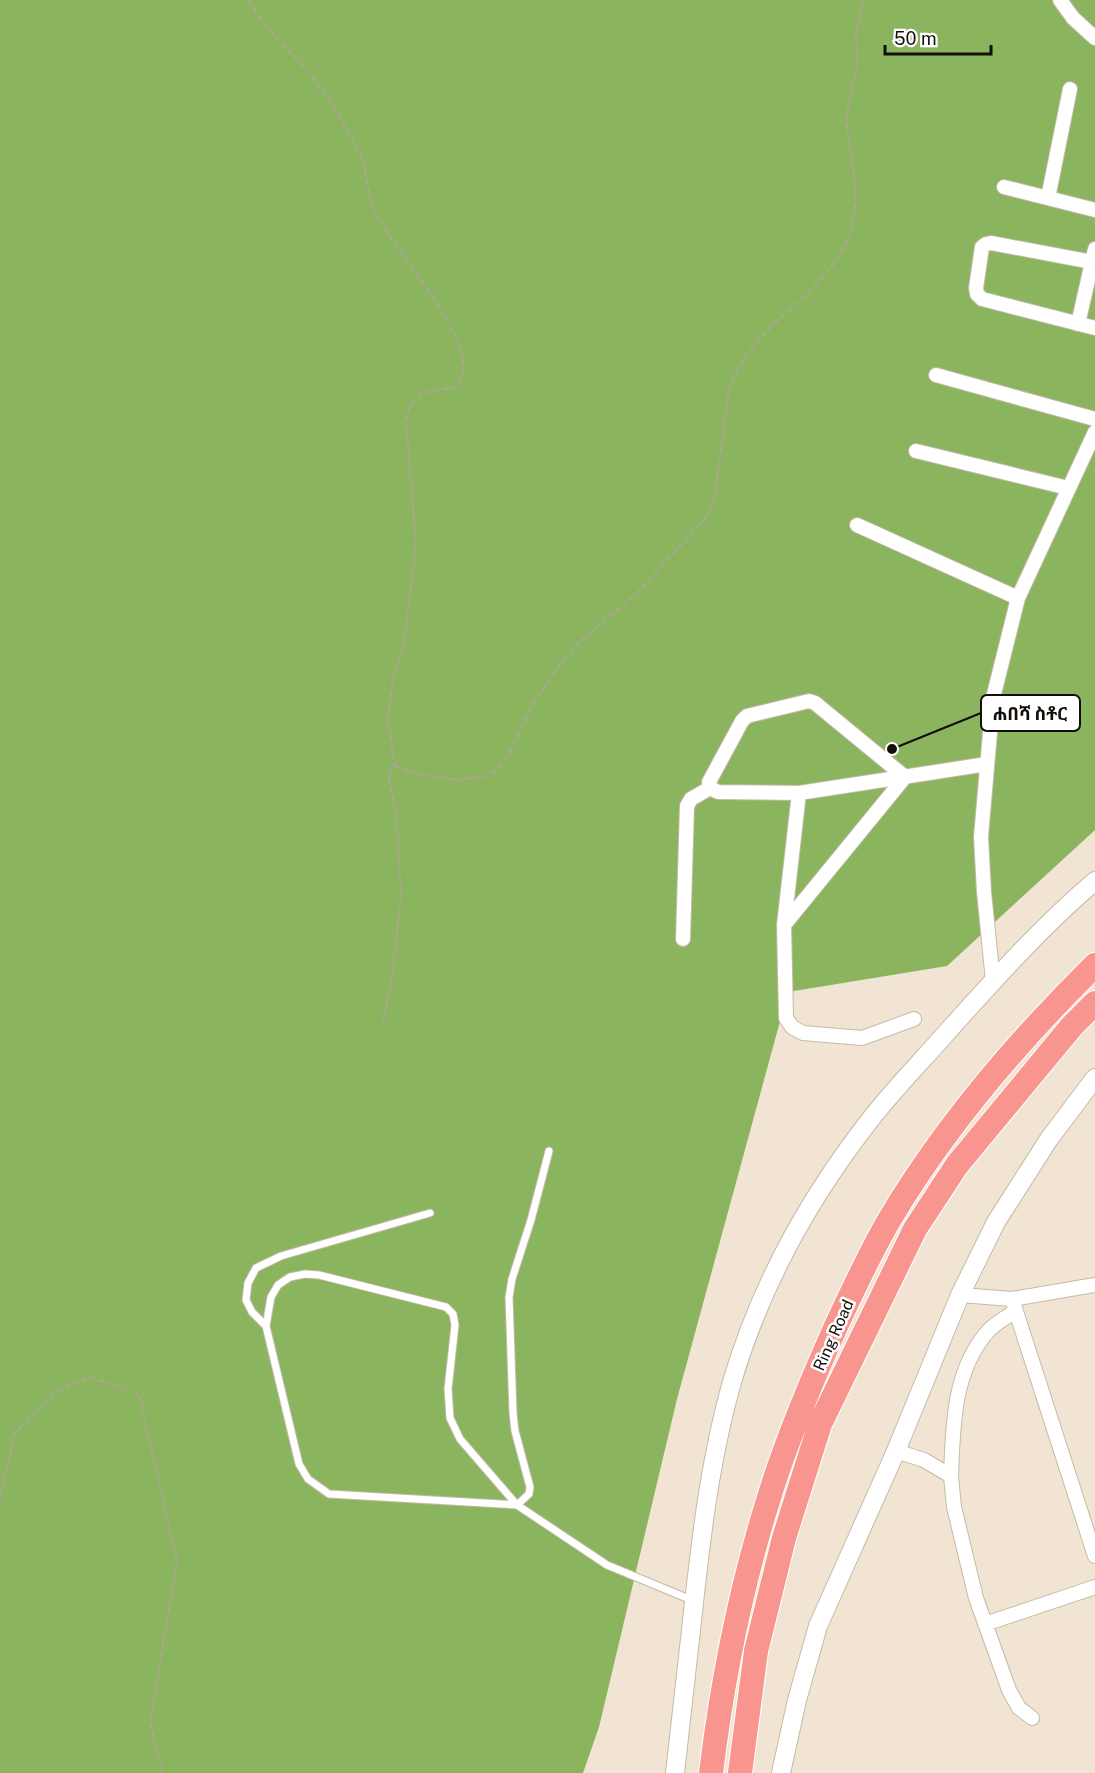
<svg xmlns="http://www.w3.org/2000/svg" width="1095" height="1773" font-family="'Public Sans','Noto Sans Ethiopic',sans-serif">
	<rect width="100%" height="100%" fill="#f2e4d3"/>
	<path fill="#8bb45e" d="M 0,0 L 1095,0 L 1095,830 L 947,966 L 788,992 L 677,1399 L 599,1727 L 583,1773 L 0,1773 Z"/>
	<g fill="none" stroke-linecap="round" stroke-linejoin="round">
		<g stroke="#c6b9a9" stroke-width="9">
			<path id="lane" d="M 549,1151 L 531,1220 L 512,1279 L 509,1297 L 513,1413 L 515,1431 L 530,1487 L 529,1494 L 517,1505 L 329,1494 L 308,1479 L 299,1464 L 266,1326 L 271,1297 L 278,1285 L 290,1277 L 305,1274 L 319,1275 L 446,1307 L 453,1314 L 455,1325 L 448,1389 L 450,1418 L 460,1439 L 517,1505 L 607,1565 L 694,1601
				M 266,1326 L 252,1312 L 246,1300 L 248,1283 L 256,1268 L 281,1256 L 430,1213"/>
		</g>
		<g stroke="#c6b9a9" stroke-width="16">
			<path id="street" d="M 1060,0 L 1073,18 L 1095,38
				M 1004,187 L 1095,210
				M 1048,198 L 1070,89
				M 1092,262 L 991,243 L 986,244 L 982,247 L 976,288 L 977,294 L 982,299 L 1095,328
				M 1078,324 L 1095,249
				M 936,375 L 1095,419
				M 916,451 L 1068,488
				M 857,525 L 1018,598
				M 799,793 L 784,925 L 786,1018 L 792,1027 L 803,1033 L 862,1038 L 914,1019
				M 784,925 L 905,777 L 815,703 L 809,701 L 747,716 L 742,721 L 709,782 L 710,788 L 718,792 L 799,793 L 987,764
				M 683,939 L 687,806 L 691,799 L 710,788
				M 993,981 L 984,892 L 981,837 L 993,698 L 1018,598 L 1095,432
				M 960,1295 L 1012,1299 L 1095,1285
				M 1012,1299 L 1095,1556
				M 896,1451 L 924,1460 L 951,1476 L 954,1507 L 976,1598 L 1009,1690 L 1019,1708 L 1032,1718
				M 951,1476 C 953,1425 953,1370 989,1330 C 996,1323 1007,1317 1015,1311
				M 985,1624 L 1095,1587"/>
		</g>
		<g stroke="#c6b9a9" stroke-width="20">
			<path id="secondary" d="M 675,1773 C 680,1725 686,1678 691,1630 C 700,1546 709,1463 732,1382 C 760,1287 809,1198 870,1120 C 894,1089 922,1061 948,1031 C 995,979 1042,926 1095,881
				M 781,1773 L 797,1700 L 818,1626 L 896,1451 L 960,1295 L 996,1222 L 1049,1139 L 1095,1078"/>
		</g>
		<g stroke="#fff" stroke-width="26">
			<path id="highway" d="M 711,1773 C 722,1683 740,1591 767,1504 C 785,1443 811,1382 837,1324 C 853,1290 869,1255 888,1222 C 944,1127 1017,1042 1095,965
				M 740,1773 L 756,1651 L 784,1538 L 820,1424 L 915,1229 L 957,1165 L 1072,1026 L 1095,1003"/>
		</g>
		<path stroke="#aea396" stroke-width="2" stroke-dasharray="6 3" stroke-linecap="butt" d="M 249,0 C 254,8 258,16 264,23 C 280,45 303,62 318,85 C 331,102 350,132 359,151 C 368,170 366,193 375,212 C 395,251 467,328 463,370 C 462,377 459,381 455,387 C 427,393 411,388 406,422 L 416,543 L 404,645 L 393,678 L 388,720 L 395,766 L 389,774 L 389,782 L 396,812 L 401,894 L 393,970 L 383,1023
			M 395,766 L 418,774 L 456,780 L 484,777 L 495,771 L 504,763 L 534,702 L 564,659 L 584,638 L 637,593 L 706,518 L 714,501 L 728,396 C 745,320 838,296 853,221 C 860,189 850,157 847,125 L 847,113 L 857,65 L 856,35 L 863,0
			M 0,1498 L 15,1433 L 57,1391 L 90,1377 L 139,1394 L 177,1561 L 150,1723 L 163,1773"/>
		<use href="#lane" stroke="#fff" stroke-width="7"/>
		<use href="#street" stroke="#fff" stroke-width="14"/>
		<use href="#secondary" stroke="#fff" stroke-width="18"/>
		<use href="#highway" stroke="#f8958e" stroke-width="24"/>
	</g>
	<g text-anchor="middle" stroke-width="5" stroke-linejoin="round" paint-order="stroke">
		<g font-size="16" fill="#130e09" stroke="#fff">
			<text transform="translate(833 1335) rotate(-66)" y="6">Ring Road</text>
		</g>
	</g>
	<path fill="none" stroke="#130e09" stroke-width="2" d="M892 749L981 713"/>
	<circle fill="#130e09" stroke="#fff" stroke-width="2" cx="892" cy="749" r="6"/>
	<rect fill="#fff" stroke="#130e09" stroke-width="2" x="981" y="695" width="99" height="36" rx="6"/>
	<g font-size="18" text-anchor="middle" font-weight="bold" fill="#130e09">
		<text x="1030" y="720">ሐበሻ ስቶር</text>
	</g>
	<path d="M885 45v9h106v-9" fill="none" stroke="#130e09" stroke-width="3"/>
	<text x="894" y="45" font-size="18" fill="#130e09" stroke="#ffffff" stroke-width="4.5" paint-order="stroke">50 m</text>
</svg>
